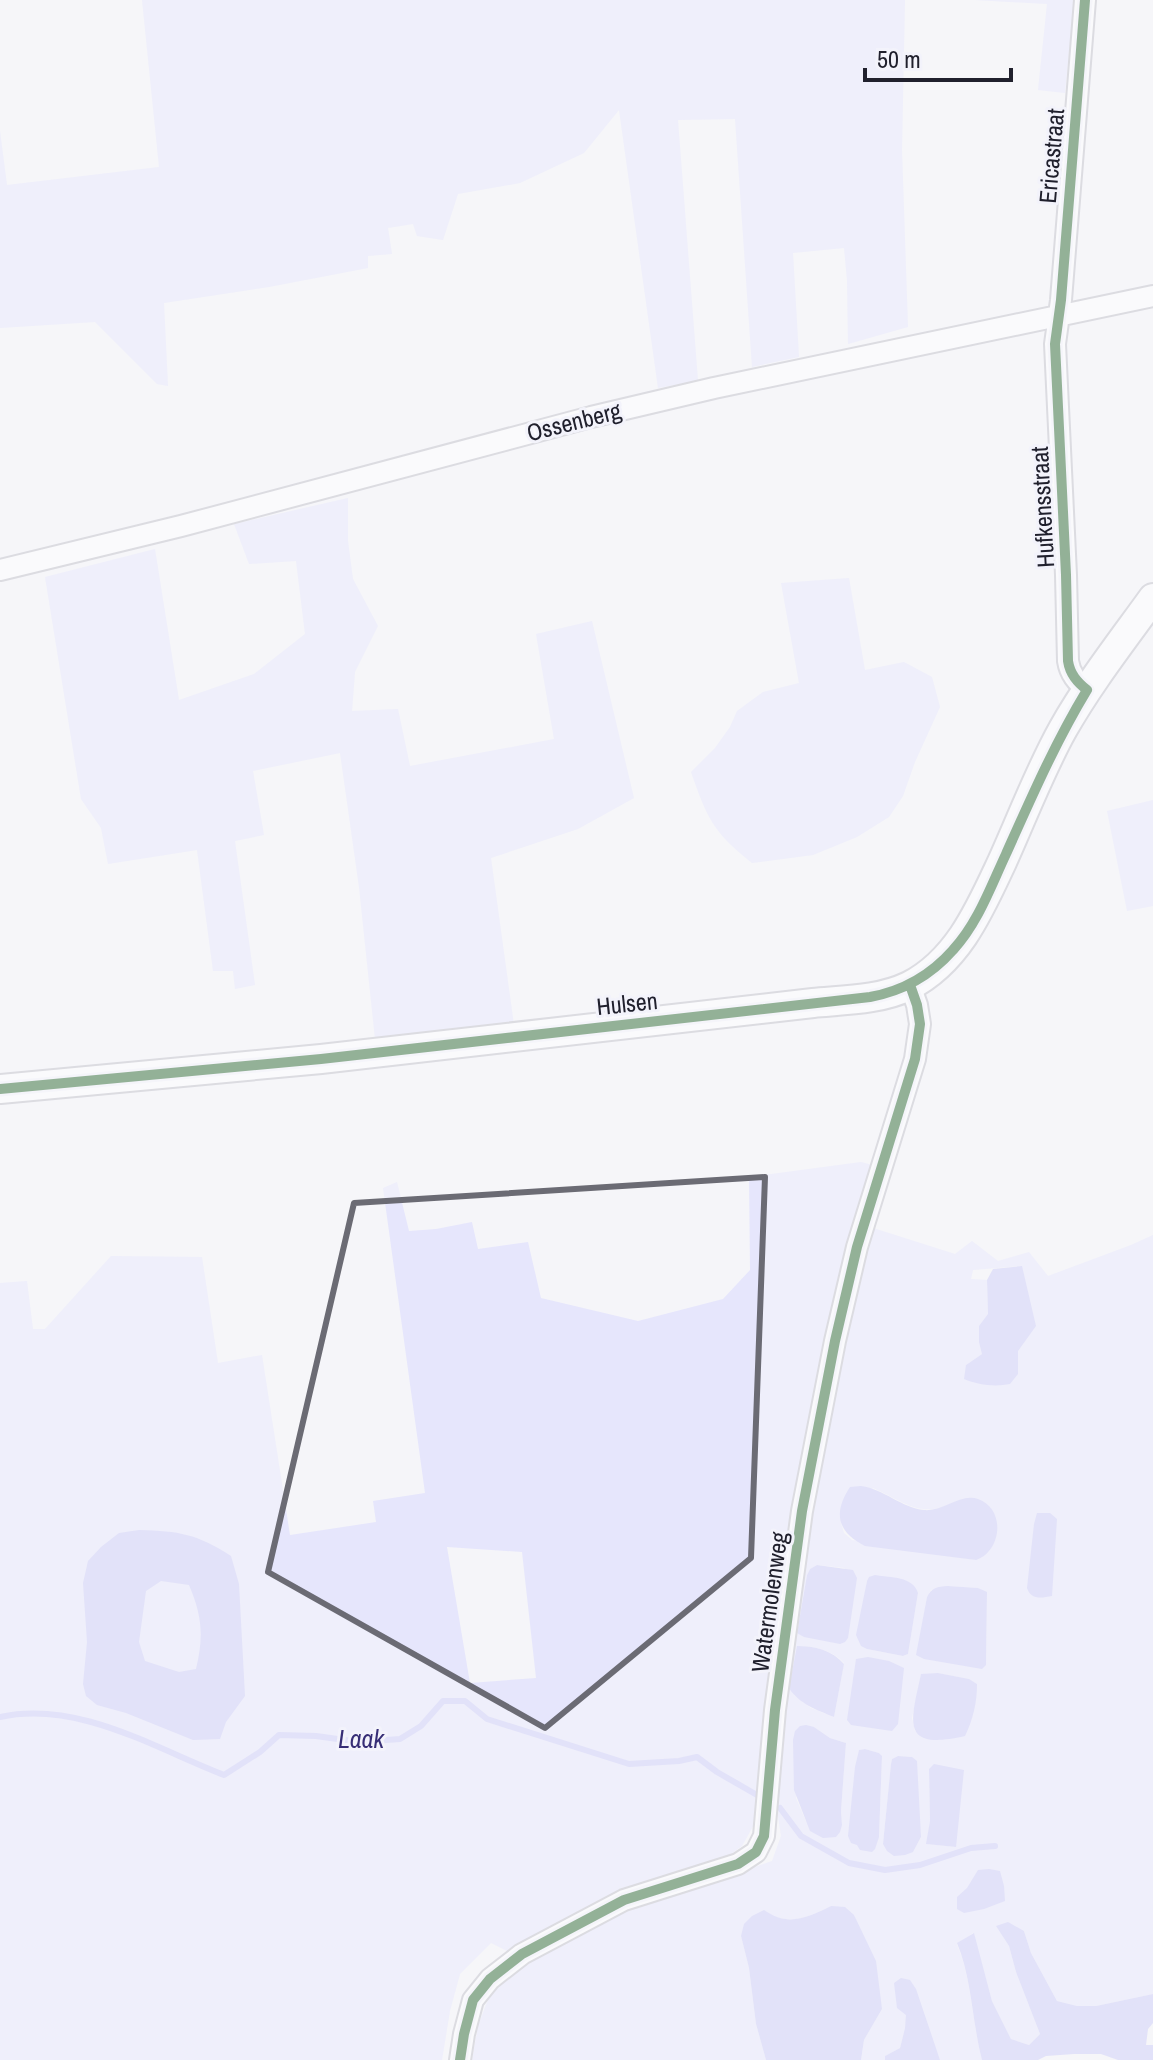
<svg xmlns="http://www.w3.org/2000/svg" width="1153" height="2060" font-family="'Archivo Narrow',sans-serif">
	<rect width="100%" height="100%" fill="#f5f5f9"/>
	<path fill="#e6e6fc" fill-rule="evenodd" d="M 142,0 L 905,0 L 902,150 L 908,327 L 848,344 L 847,280 L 844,248 L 793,253 L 799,357 L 752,367 L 735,119 L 678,120 L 698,381 L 658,388 L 619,110 L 584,153 L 520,183 L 458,194 L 443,240 L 417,236 L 413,224 L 388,228 L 392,254 L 368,256 L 368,268 L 269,287 L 164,303 L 168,386 L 157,384 L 95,322 L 0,328 L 0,131 L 7,185 L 159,167 Z
		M 975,0 L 1074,0 L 1065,93 L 1038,90 L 1047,4 Z
		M 348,498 L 348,541 L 353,579 L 378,626 L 355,672 L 352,711 L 398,709 L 410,766 L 554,739 L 536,634 L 592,621 L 634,798 L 578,829 L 491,858 L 514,1025 L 375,1039 L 359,887 L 340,753 L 253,771 L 264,835 L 235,841 L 255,985 L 235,989 L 233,971 L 213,971 L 197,850 L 108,864 L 101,828 L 81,799 L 45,577 L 155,549 L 179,700 L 254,674 L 305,634 L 296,561 L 249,564 L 234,524 Z
		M 849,578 L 865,670 L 904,662 L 932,677 L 940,707 L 915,762 L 903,796 L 889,817 L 857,837 L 813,855 L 752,863 C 713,832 707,818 691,772 L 715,748 L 730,727 L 737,711 L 763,692 L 799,683 L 781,583 Z
		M 1153,800 L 1153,906 L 1127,911 L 1107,811 Z
		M 861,1162 L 876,1166 L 818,1376 L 784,1557 L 781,1620 L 756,1821 L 742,1846 L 727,1857 L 595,1902 L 542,1932 L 511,1953 L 491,1943 L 460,1974 L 450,2011 L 442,2060 L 0,2060 L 0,1283 L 27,1281 L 33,1329 L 45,1329 L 111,1256 L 202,1257 L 218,1363 L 262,1355 L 290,1535 L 376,1522 L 373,1501 L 425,1493 L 383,1188 L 397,1182 L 409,1231 L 436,1229 L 472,1222 L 478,1249 L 528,1242 L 541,1298 L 638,1321 L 723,1299 L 750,1270 L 749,1177 ZM 447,1547 L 522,1552 L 536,1678 L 470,1683 Z
		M 870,1227 L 955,1254 L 972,1241 L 998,1261 L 1029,1252 L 1048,1276 L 1131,1245 L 1153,1235 L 1153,1994 L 1096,2006 L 1077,2006 L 1057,2001 L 1031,1953 L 1024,1931 L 996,1926 L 1009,1946 L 1016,1972 L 1040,2034 L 1029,2045 L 1011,2039 L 992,2001 L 973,1933 L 957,1944 C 972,1980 972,2022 982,2060 L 940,2060 L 932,2039 L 907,2015 L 905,2028 L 900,2048 L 885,2056 L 885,2060 L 861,2060 L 864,2040 L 882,2009 L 861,1933 L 854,1915 L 831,1906 C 810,1916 798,1923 775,1917 L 741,1936 L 749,1968 L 756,2024 L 766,2060 L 472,2060 L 478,2026 L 487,2002 L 501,1982 L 547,1949 L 632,1908 L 670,1897 L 772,1861 L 781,1836 L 777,1810 L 784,1713 L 800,1581 L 821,1458 ZM 1022,1266 L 1018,1351 L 966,1365 L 982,1354 L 988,1315 L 987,1280 L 971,1279 L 973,1270 ZM 873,1488 C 909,1504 921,1520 960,1500 L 976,1560 L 852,1540 L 844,1533 L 841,1523 ZM 817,1565 L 845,1568 L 797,1633 L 807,1575 L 810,1569 ZM 867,1581 L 918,1593 L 908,1654 L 903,1656 L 867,1649 L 863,1606 ZM 948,1586 L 978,1588 L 987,1593 L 986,1665 L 917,1655 L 927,1597 L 931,1590 ZM 798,1646 C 815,1646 832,1650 844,1663 L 834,1717 L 811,1708 L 794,1695 ZM 938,1673 L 968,1679 L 977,1684 L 915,1731 L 912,1718 L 921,1675 ZM 814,1727 L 830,1738 L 846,1743 L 841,1811 L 842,1825 L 806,1821 L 796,1798 ZM 865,1749 L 879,1753 L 882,1757 L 879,1837 L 861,1850 L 858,1845 L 853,1791 L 859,1750 ZM 898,1756 L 912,1757 L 921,1837 L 913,1852 L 883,1844 L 891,1765 L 892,1759 ZM 929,1769 L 956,1847 L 927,1844 L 930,1821 Z"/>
	<path fill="#cacaf8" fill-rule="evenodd" d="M 1022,1266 L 1036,1326 L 1018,1351 L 1018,1374 L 1010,1384 C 995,1387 978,1385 964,1379 L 966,1365 L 982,1354 L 979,1342 L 979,1326 L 988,1314 L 987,1280 L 993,1269 Z
		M 861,1486 C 884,1489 902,1508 924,1510 C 943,1512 960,1493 978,1499 C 1006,1509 1002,1551 976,1560 L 865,1546 C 837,1532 833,1513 850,1487 Z
		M 1037,1513 L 1050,1513 L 1057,1519 L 1052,1596 C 1041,1598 1031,1600 1027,1588 L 1034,1524 Z
		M 139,1530 C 179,1531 197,1534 231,1556 L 239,1584 L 245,1696 L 226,1722 L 220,1739 L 193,1740 L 126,1713 L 97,1705 L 86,1696 L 83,1684 L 87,1642 L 83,1583 L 88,1561 L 101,1547 L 119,1533 ZM 161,1581 L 189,1585 C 202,1615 204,1637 196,1669 L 179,1672 L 145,1661 L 139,1642 L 146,1591 Z
		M 817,1565 L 853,1570 L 857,1578 L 848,1638 L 845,1642 L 840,1644 L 804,1637 L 797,1633 L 807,1575 L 810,1569 Z
		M 875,1575 C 891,1578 913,1576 918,1593 L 908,1654 L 903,1656 L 867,1649 L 861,1646 L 856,1635 L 867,1581 L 869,1577 Z
		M 948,1586 L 978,1588 L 987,1592 L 986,1665 L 982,1669 L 924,1659 L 916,1655 L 927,1597 C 932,1587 937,1587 948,1586 Z
		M 797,1646 C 815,1646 832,1650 844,1664 L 834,1717 C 817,1710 799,1704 789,1688 Z
		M 868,1657 L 889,1661 L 904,1668 L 898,1724 L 892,1731 L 851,1725 L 847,1720 L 856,1659 Z
		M 938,1673 L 969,1679 L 977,1684 C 977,1703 973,1719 965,1736 C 899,1751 911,1721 921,1674 Z
		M 806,1725 L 814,1727 L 830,1738 L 846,1743 L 841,1811 L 842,1825 L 840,1832 L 836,1837 L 823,1838 L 810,1831 L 794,1790 L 793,1740 L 795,1731 L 800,1726 Z
		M 865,1749 L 879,1753 L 882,1756 L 879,1837 L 875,1849 L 872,1852 L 860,1850 L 857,1845 L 851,1843 L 848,1836 L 855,1767 L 859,1750 Z
		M 898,1756 L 912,1757 L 917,1761 L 921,1837 L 913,1852 L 905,1855 L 894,1856 L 887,1851 L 883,1844 L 891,1764 L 892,1759 Z
		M 934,1764 L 964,1770 L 956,1847 L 926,1844 L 930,1821 L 929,1769 Z
		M 989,1869 L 1000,1871 L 1004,1886 L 1005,1901 L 984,1909 L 964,1913 L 957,1909 L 957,1897 L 967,1888 L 978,1870 Z
		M 831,1906 L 845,1907 L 854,1915 L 876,1961 L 882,2009 L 864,2040 L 861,2060 L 766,2060 L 756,2024 L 749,1968 L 741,1936 L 744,1924 L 752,1916 L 764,1910 C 788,1927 806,1918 831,1906 Z
		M 1008,1922 L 1024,1931 L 1031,1953 L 1057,2001 L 1077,2006 L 1096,2006 L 1153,1994 L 1153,2023 L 1148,2029 L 1146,2045 L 1153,2045 L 1153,2060 L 1118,2060 L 1101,2054 L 1074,2054 L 1046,2056 L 1038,2060 L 982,2060 C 972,2022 972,1979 957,1943 L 974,1933 L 992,2001 L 1011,2039 L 1029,2045 L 1040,2034 L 1016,1972 L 1009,1946 L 996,1926 Z
		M 901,1978 L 910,1980 L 916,1989 L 940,2060 L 885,2060 L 885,2056 L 900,2048 L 905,2028 L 906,2015 L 897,2008 L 894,1983 Z"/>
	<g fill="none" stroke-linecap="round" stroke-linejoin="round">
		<path stroke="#cacaf8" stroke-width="6" d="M 0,1717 C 78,1700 154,1748 224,1775 L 260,1752 L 279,1735 L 316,1736 L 359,1742 L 400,1739 L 421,1726 L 443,1701 L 465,1701 L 487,1719 L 629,1764 L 679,1761 L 697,1757 L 717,1772 L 757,1795
			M 780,1808 L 801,1836 L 849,1863 L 885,1870 L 920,1865 L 971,1848 L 995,1846"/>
		<g stroke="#bcbcc4" stroke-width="24">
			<path id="street" d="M 1085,0 L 1061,300 L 1055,344 L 1066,575 L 1068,661 C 1070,674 1077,682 1087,690
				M 0,570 L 181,526 L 591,417 L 714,388 L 1153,296
				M 460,2060 L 464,2034 L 473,2000 L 490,1979 L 522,1954 L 624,1900 L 738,1864 L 756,1852 L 764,1836 L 775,1710 L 802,1511 L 835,1341 L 857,1247 L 915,1059 L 920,1024 L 917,1005 L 910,985"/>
		</g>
		<g stroke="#bcbcc4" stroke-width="32">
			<path id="secondary" d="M 0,1089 L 321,1059 L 813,1003 C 845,1000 880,1000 909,986 C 958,961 980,909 1002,862 C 1022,818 1040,770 1063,729 C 1089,683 1122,641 1153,598"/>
		</g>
		<use href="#street" stroke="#fefefe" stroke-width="20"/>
		<use href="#secondary" stroke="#fefefe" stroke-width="28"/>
		<g stroke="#f3f3fb" stroke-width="15">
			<path id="cycleway" d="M 0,1089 L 321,1059 L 870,997 C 903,991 931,975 953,950 C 978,923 991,886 1006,854 C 1031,798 1055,743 1087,690 C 1077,682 1070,674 1068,661 L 1066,575 L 1055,344 L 1061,300 L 1085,0
				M 460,2060 L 464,2034 L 473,2000 L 490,1979 L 522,1954 L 624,1900 L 738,1864 L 756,1852 L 764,1836 L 775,1710 L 802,1511 L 835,1341 L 857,1247 L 915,1059 L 920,1024 L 917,1005 L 910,985"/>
		</g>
		<use href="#cycleway" stroke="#1b5e20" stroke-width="10"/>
	</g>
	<path d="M0 0H1153V2060H0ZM 765,1177 L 751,1558 L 545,1728 L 268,1572 L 354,1203 Z" fill="#f5f5f9" fill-opacity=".55" fill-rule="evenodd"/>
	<path fill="none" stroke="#6b6b74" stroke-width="6" stroke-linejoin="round" d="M 765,1177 L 751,1558 L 545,1728 L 268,1572 L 354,1203 Z"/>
	<g text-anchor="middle" stroke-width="6" stroke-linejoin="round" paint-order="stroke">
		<g font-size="24" fill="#20202d" stroke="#f3f3fb">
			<text transform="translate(1052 156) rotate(-85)" y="8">Ericastraat</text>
			<text transform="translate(574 422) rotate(-14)" y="8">Ossenberg</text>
			<text transform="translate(1043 507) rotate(-93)" y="8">Hufkensstraat</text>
			<text transform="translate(627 1004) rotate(-6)" y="8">Hulsen</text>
			<text transform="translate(770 1602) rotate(-82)" y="8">Watermolenweg</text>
		</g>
		<g font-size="26" font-style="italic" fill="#372e76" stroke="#f3f3fb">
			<text x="361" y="1748">Laak</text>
		</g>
	</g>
	<path d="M865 68v12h146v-12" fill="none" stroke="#20202d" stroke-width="4"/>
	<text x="877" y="68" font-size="24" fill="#20202d" stroke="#f3f3fb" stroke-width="6" paint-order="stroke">50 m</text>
</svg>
